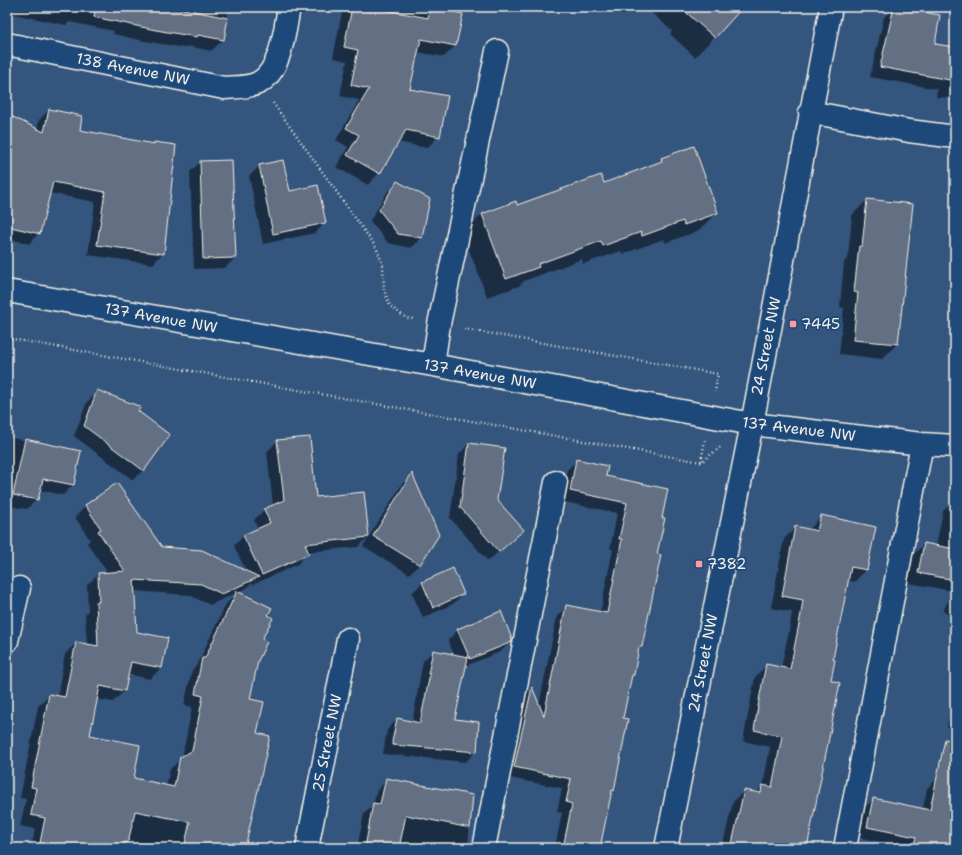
<svg xmlns="http://www.w3.org/2000/svg" width="962" height="855" font-family="'Shantell Sans',sans-serif">
	<rect width="100%" height="100%" fill="#34557d"/>
	<filter id="ink" filterUnits="userSpaceOnUse"><feTurbulence type="fractalNoise" baseFrequency=".025" numOctaves="2"/><feDisplacementMap in="SourceGraphic" scale="8" xChannelSelector="R" yChannelSelector="G"/><feConvolveMatrix kernelMatrix="1 2 1 2 8 2 1 2 1" color-interpolation-filters="sRGB"/></filter>
	<g filter="url(#ink)">
		<path fill="#0007" d="M 15,7 L 229,7 L 223,40 L 211,51 L 187,46 L 185,48 L 144,41 L 113,34 L 114,31 L 69,22 L 66,25 L 13,14 Z
			M 343,7 L 463,7 L 455,46 L 444,57 L 417,52 L 409,90 L 439,136 L 427,148 L 398,142 L 379,173 L 368,185 L 336,167 L 348,147 L 336,140 L 359,100 L 340,96 L 347,61 L 333,58 Z
			M 645,7 L 743,7 L 695,57 L 670,34 L 672,31 Z
			M 895,7 L 939,16 L 933,45 L 955,48 L 955,98 L 936,97 L 937,89 L 870,77 L 884,17 Z
			M 49,110 L 79,130 L 163,253 L 153,264 L 88,255 L 95,202 L 49,193 L 39,233 L 29,244 L 7,238 L 7,116 L 37,130 L 39,120 Z
			M 662,159 L 717,212 L 698,231 L 665,243 L 664,239 L 623,254 L 621,251 L 583,264 L 582,259 L 524,281 L 519,286 L 487,297 L 463,234 L 482,214 L 604,184 L 657,165 Z
			M 200,162 L 235,258 L 225,268 L 194,269 L 190,172 Z
			M 260,166 L 325,223 L 315,233 L 263,244 L 249,176 Z
			M 397,182 L 421,238 L 411,248 L 388,243 L 370,221 L 387,192 Z
			M 867,200 L 897,344 L 882,359 L 839,354 L 844,308 L 840,307 L 844,262 L 848,258 L 852,215 Z
			M 97,392 L 136,411 L 143,470 L 133,480 L 74,436 L 87,402 Z
			M 7,437 L 80,451 L 73,485 L 63,495 L 39,490 L 37,499 L 27,509 L 7,506 Z
			M 277,441 L 315,498 L 368,537 L 358,547 L 307,552 L 298,564 L 252,585 L 251,583 L 247,588 L 210,605 L 189,595 L 134,591 L 136,632 L 161,668 L 150,679 L 127,674 L 124,691 L 113,702 L 96,699 L 89,736 L 132,779 L 166,786 L 170,769 L 182,758 L 192,707 L 184,705 L 192,670 L 197,665 L 226,604 L 237,592 L 267,616 L 249,700 L 256,734 L 245,848 L 31,848 L 35,829 L 20,826 L 26,799 L 20,798 L 38,706 L 49,695 L 57,697 L 65,654 L 76,643 L 87,645 L 85,614 L 88,611 L 87,585 L 98,574 L 108,573 L 87,543 L 90,540 L 75,517 L 86,506 L 161,548 L 246,571 L 234,546 L 244,535 L 258,529 L 254,520 L 264,510 L 273,506 L 267,452 Z
			M 469,444 L 496,501 L 512,540 L 488,561 L 450,518 L 459,454 Z
			M 577,460 L 604,477 L 661,518 L 641,647 L 638,650 L 633,675 L 630,677 L 622,719 L 613,790 L 610,793 L 600,842 L 603,842 L 601,848 L 555,848 L 562,813 L 557,812 L 562,788 L 504,777 L 522,698 L 532,689 L 539,705 L 557,616 L 567,606 L 600,613 L 613,549 L 610,549 L 617,513 L 560,501 L 567,470 Z
			M 412,474 L 420,564 L 409,574 L 363,546 L 402,484 Z
			M 953,501 L 955,502 L 955,618 L 943,611 L 953,591 L 908,583 L 914,554 L 924,544 L 936,546 L 943,511 Z
			M 821,516 L 866,570 L 854,582 L 848,580 L 831,660 L 806,848 L 722,848 L 733,802 L 744,791 L 756,793 L 763,786 L 770,747 L 743,741 L 755,677 L 767,665 L 781,668 L 790,626 L 792,612 L 771,608 L 784,539 L 796,527 L 809,530 Z
			M 453,570 L 463,594 L 453,604 L 423,618 L 412,593 L 422,583 Z
			M 458,630 L 511,642 L 500,652 L 465,666 L 454,720 L 476,751 L 466,762 L 383,754 L 387,730 L 397,719 L 412,723 L 423,661 L 433,651 L 454,655 L 448,640 Z
			M 955,686 L 955,742 L 947,741 L 950,727 L 947,727 Z
			M 938,778 L 955,781 L 955,848 L 906,848 L 858,837 L 863,809 L 874,799 L 923,809 L 927,788 Z
			M 387,780 L 472,796 L 468,848 L 357,848 L 364,814 L 373,805 L 377,790 Z"/>
		<path fill="#647083" stroke="#f4f1e8" d="M 95,7 L 174,7 L 228,18 L 224,40 L 198,35 L 197,37 L 156,30 L 94,17 Z
			M 352,7 L 370,7 L 428,18 L 430,7 L 463,14 L 456,46 L 421,39 L 410,89 L 448,96 L 440,137 L 406,130 L 380,174 L 347,155 L 359,135 L 346,128 L 369,89 L 351,85 L 358,50 L 344,47 Z
			M 680,7 L 743,7 L 715,38 Z
			M 894,7 L 940,15 L 935,44 L 955,47 L 955,81 L 880,67 Z
			M 49,109 L 82,116 L 80,130 L 154,144 L 154,142 L 176,145 L 164,254 L 97,245 L 105,192 L 53,182 L 40,234 L 7,226 L 7,114 L 44,132 Z
			M 694,146 L 718,213 L 684,225 L 683,221 L 642,236 L 641,232 L 603,246 L 601,241 L 538,264 L 539,267 L 506,279 L 482,214 L 516,201 L 517,205 L 601,175 L 604,183 L 662,161 L 661,158 Z
			M 232,160 L 236,258 L 203,259 L 200,161 Z
			M 283,160 L 290,191 L 318,185 L 326,223 L 273,234 L 259,165 Z
			M 397,181 L 430,199 L 422,238 L 398,234 L 379,210 Z
			M 867,199 L 913,204 L 898,344 L 853,340 L 858,293 L 854,292 L 859,246 L 862,246 Z
			M 97,390 L 141,407 L 138,411 L 170,435 L 144,471 L 84,426 Z
			M 310,437 L 316,497 L 364,492 L 369,537 L 305,544 L 309,554 L 262,575 L 243,535 L 270,523 L 264,509 L 284,500 L 277,440 Z
			M 25,439 L 81,451 L 74,485 L 43,479 L 38,500 L 13,495 Z
			M 469,443 L 505,448 L 497,500 L 524,530 L 499,552 L 460,507 Z
			M 576,459 L 608,466 L 606,476 L 668,489 L 662,518 L 665,518 L 657,554 L 661,555 L 642,647 L 639,647 L 634,675 L 632,675 L 623,718 L 628,719 L 614,791 L 612,790 L 600,848 L 563,848 L 572,804 L 566,802 L 571,779 L 514,767 L 532,687 L 544,716 L 566,605 L 607,613 L 622,539 L 619,539 L 627,503 L 570,491 Z
			M 412,473 L 439,535 L 420,565 L 373,536 Z
			M 117,483 L 162,547 L 202,550 L 259,577 L 222,594 L 201,584 L 134,580 L 137,632 L 168,638 L 162,668 L 131,662 L 125,691 L 100,686 L 90,735 L 140,745 L 134,778 L 174,787 L 180,757 L 192,751 L 203,696 L 195,694 L 202,658 L 205,658 L 237,591 L 272,608 L 268,615 L 273,618 L 262,639 L 267,642 L 258,661 L 250,699 L 264,702 L 257,733 L 270,736 L 245,848 L 184,848 L 190,822 L 135,811 L 128,843 L 125,842 L 123,848 L 39,848 L 45,818 L 31,815 L 36,788 L 31,787 L 49,694 L 65,697 L 76,642 L 98,646 L 96,602 L 99,602 L 98,573 L 125,571 L 98,531 L 101,529 L 85,505 Z
			M 821,515 L 876,527 L 867,570 L 851,567 L 833,659 L 835,660 L 831,680 L 840,683 L 807,848 L 731,848 L 744,790 L 761,793 L 762,785 L 772,787 L 782,736 L 754,730 L 760,695 L 766,664 L 790,669 L 801,614 L 803,600 L 782,596 L 795,526 L 817,531 Z
			M 924,543 L 955,549 L 955,580 L 918,573 Z
			M 453,568 L 464,594 L 433,608 L 422,582 Z
			M 501,611 L 512,639 L 512,642 L 470,659 L 457,629 Z
			M 433,650 L 468,657 L 455,719 L 479,722 L 477,752 L 393,745 L 392,742 L 397,718 L 420,723 L 430,674 L 428,674 Z
			M 945,739 L 955,740 L 955,848 L 913,848 L 916,837 L 867,827 L 873,798 L 930,810 Z
			M 386,778 L 473,795 L 470,828 L 406,815 L 399,848 L 365,848 L 373,803 L 380,804 Z"/>
		<g fill="none" stroke-linecap="round" stroke-linejoin="round">
			<g stroke="#f4f1e8" stroke-width="25">
				<path id="minor" d="M 7,44 L 224,88 C 235,87 248,88 258,83 C 281,72 285,29 289,7
					M 810,112 L 909,131 L 955,137
					M 7,291 L 433,365 L 752,424 L 922,444 L 955,446
					M 433,365 L 439,324 L 497,51
					M 7,641 L 19,588
					M 307,848 L 348,639
					M 484,848 L 556,482
					M 666,848 L 752,424 L 831,7
					M 845,848 L 922,444"/>
			</g>
			<path stroke="#f4f1e8" stroke-width="2.5" stroke-dasharray="1 3" stroke-linecap="butt" d="M 273,103 L 376,247 L 383,265 L 384,290 L 390,306 L 406,318 L 414,319
				M 464,329 L 718,374 L 715,392
				M 7,338 L 701,462 L 722,446
				M 701,461 L 705,440"/>
			<use href="#minor" stroke="#1f4a7a" stroke-width="22"/>
		</g>
	</g>
	<g fill="#ff9aa2" stroke="#1f4a7a" stroke-width="1.5">
		<rect x="789" y="320" width="8" height="8" rx="2"/>
		<rect x="695" y="560" width="8" height="8" rx="2"/>
	</g>
	<g text-anchor="middle" stroke-width="3.5" stroke-linejoin="round" paint-order="stroke">
		<g font-size="15" fill="#f4f1e8" stroke="#1f4a7a">
			<text transform="translate(133 69) rotate(11)" y="5">138 Avenue NW</text>
			<text transform="translate(161 318) rotate(10)" y="5">137 Avenue NW</text>
			<text transform="translate(766 346) rotate(-79)" y="5">24 Street NW</text>
			<text transform="translate(480 374) rotate(10)" y="5">137 Avenue NW</text>
			<text transform="translate(799 429) rotate(7)" y="5">137 Avenue NW</text>
			<text transform="translate(703 663) rotate(-79)" y="5">24 Street NW</text>
			<text transform="translate(327 743) rotate(-79)" y="5">25 Street NW</text>
		</g>
		<g font-size="15" fill="#f4f1e8" stroke="#1f4a7a" text-anchor="start">
			<text x="801" y="329">7445</text>
			<text x="707" y="569">7382</text>
		</g>
	</g>
	<rect width="962" height="855" fill="none" stroke="#1f4a7a" stroke-width="24"/>
	<rect x="12" y="12" width="938" height="831" fill="none" stroke="#f4f1e8" stroke-width="1.5" filter="url(#ink)"/>
</svg>
